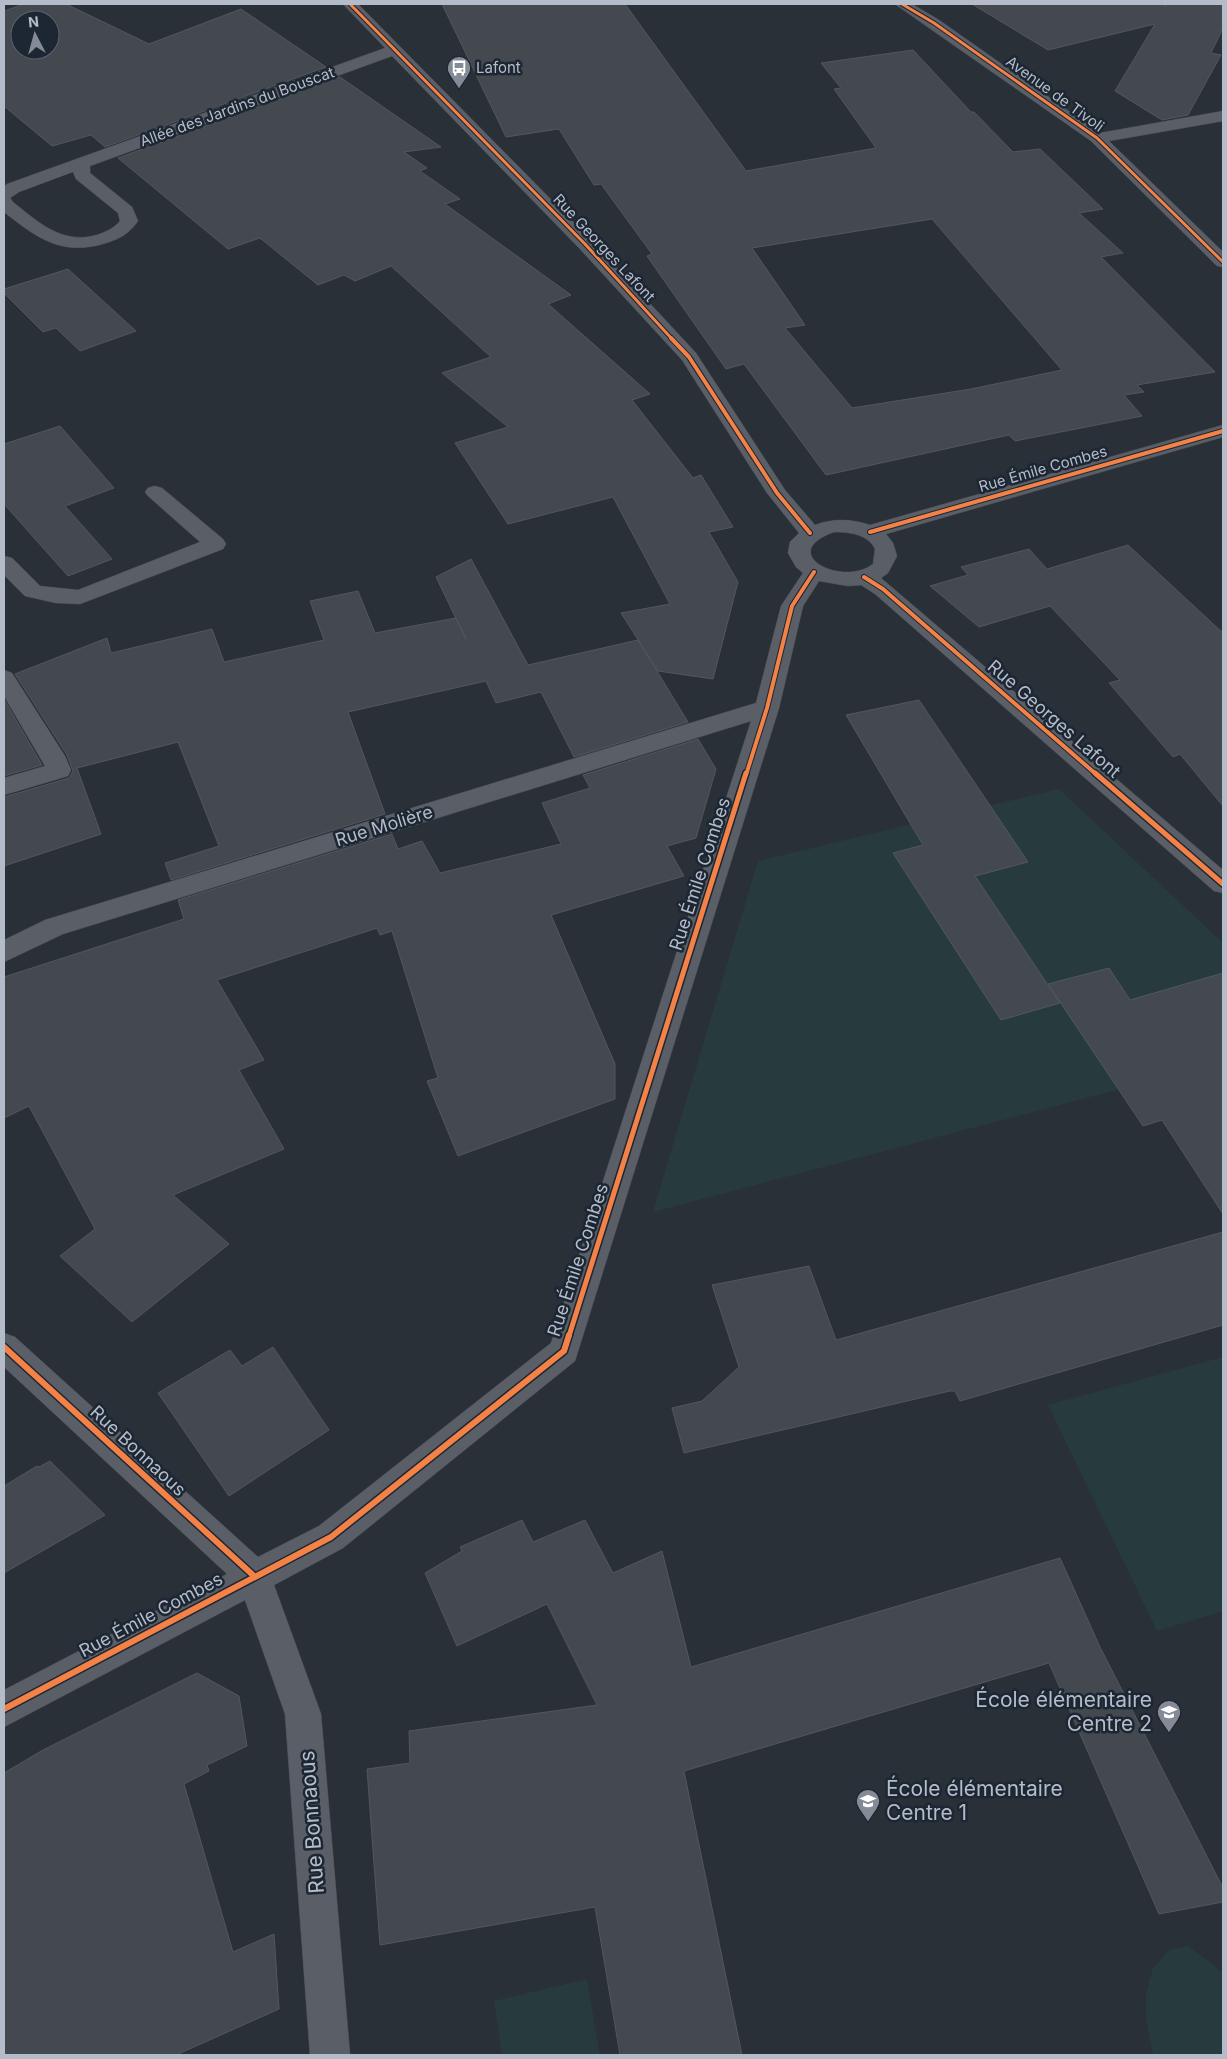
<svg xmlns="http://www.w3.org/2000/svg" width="1227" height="2059" font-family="Inter,sans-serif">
	<rect width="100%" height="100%" fill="#2a3038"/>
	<path fill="#273a3e" d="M 1059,789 L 1223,943 L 1223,1062 L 653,1212 L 758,861 Z
		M 1223,1357 L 1223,1611 L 1157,1631 L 1048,1405 Z
		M 1188,1946 L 1222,1972 L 1223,1976 L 1223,2055 L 1153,2055 L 1146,2016 L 1146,1994 L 1153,1968 L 1169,1950 Z
		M 587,1979 L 600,2055 L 502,2055 L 494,2001 Z"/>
	<path fill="#444950" stroke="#52575f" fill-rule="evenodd" d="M 24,4 L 66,4 L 149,44 L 241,9 L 326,67 L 105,147 L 91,135 L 52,146 L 4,106 L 4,11 ZM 20,20 L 50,20 L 50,50 L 20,50 Z
		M 442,4 L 625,4 L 746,171 L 876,148 L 834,89 L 841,88 L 821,63 L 913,50 L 971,112 L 974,112 L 1013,152 L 1040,149 L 1103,209 L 1079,213 L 1123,253 L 1101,257 L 1215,372 L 1137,385 L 1144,392 L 1124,395 L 1142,416 L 1015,441 L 1009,435 L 826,475 L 744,364 L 726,369 L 647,256 L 652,254 L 601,184 L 594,185 L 559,129 L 506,137 ZM 932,219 L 1062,370 L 971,389 L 852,408 L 785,328 L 805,325 L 752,248 Z
		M 972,4 L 1165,4 L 1165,7 L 1167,4 L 1223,4 L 1223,28 L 1211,53 L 1221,55 L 1188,115 L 1162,120 L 1115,91 L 1155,24 L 1048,50 Z
		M 340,77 L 441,147 L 404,152 L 427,168 L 420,171 L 460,199 L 445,204 L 571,295 L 548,304 L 650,394 L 632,400 L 693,478 L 701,475 L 733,527 L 709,532 L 738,582 L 713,679 L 658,671 L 621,613 L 670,604 L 613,497 L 508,524 L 455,443 L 508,427 L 442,373 L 491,357 L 391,266 L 355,281 L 344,275 L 318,285 L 260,238 L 228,249 L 118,158 Z
		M 68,269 L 136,331 L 80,351 L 56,328 L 43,332 L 4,293 L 4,289 Z
		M 60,426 L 114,488 L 65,506 L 112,559 L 68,576 L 4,504 L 4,444 Z
		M 1128,545 L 1223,633 L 1223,806 L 1180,754 L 1173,757 L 1109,683 L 1120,680 L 1050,606 L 979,627 L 930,586 L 968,575 L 961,567 L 1029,549 L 1047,569 Z
		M 471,559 L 528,665 L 638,640 L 688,722 L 574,757 L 541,692 L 496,703 L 486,681 L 348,712 L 385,814 L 171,880 L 165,863 L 219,846 L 178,742 L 77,768 L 101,834 L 4,866 L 4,797 L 69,778 L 73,771 L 67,755 L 15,674 L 107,638 L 111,653 L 212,629 L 224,662 L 324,640 L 310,601 L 358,591 L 375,633 L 456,618 L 466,639 L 436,577 Z
		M 4,699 L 42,765 L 4,776 Z
		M 919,700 L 1028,862 L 975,876 L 1060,1003 L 1001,1020 L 893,853 L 923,845 L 846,715 Z
		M 698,739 L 716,769 L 696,838 L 667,846 L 684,876 L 551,915 L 615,1064 L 615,1099 L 458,1156 L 427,1081 L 438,1078 L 392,931 L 380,935 L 377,928 L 217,980 L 264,1060 L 239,1070 L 284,1149 L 173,1195 L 229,1244 L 132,1322 L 60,1256 L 95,1229 L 29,1106 L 4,1118 L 4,977 L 184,919 L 178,900 L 392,834 L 398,849 L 422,841 L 440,873 L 561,844 L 542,803 L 590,788 L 583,775 Z
		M 1109,968 L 1130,1000 L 1223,973 L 1223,1214 L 1162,1120 L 1143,1126 L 1048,984 Z
		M 1223,1232 L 1223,1325 L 960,1401 L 955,1391 L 950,1391 L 684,1453 L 672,1408 L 702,1401 L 739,1367 L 712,1285 L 809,1266 L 836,1340 Z
		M 273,1347 L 329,1430 L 229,1496 L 158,1393 L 230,1350 L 242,1366 Z
		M 50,1461 L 105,1515 L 4,1573 L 4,1486 L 37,1466 L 39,1467 Z
		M 522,1520 L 533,1542 L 585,1520 L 613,1573 L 662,1551 L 691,1667 L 1060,1558 L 1100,1647 L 1223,1888 L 1223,1902 L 1159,1914 L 1049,1663 L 684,1771 L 742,2055 L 620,2055 L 595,1907 L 380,1945 L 367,1769 L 410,1763 L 409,1731 L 597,1705 L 547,1604 L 457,1646 L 425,1573 L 462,1551 L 460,1547 Z
		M 197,1673 L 239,1696 L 247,1746 L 207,1765 L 209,1771 L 184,1784 L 233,1952 L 274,1934 L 279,2009 L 176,2055 L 4,2055 L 4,1773 L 43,1750 Z"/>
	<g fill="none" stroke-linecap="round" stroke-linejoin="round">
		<g stroke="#484c53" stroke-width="1">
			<path id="minor" d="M 343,4 L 358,4 L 591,240 L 696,353 L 785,490 L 815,525 C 834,518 851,519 870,525 L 1223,425 L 1223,437 L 886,534 L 893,543 L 897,556 L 888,573 L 881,578 L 1223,870 L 1223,893 L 1214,891 L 875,594 L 861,585 L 848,586 L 819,581 L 803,606 L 779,708 L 575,1361 L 343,1548 L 274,1585 L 321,1714 L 350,2055 L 310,2055 L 285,1714 L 245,1600 L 4,1727 L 4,1690 L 227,1574 L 4,1367 L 4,1333 L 15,1337 L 258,1557 L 319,1526 L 551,1343 L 751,721 L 63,934 L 4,962 L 4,940 L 45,920 L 756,703 L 781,606 L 803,573 L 796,567 L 788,553 L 790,542 L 799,533 L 767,493 L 682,360 L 579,248 L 392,56 L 90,166 L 90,173 L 132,207 L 138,221 C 128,235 119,239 103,244 C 60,256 36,237 4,212 L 4,187 L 7,184 L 385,48 ZM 73,172 L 76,179 L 118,213 L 120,221 C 114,228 106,232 97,235 C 62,245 38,222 13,202 L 10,198 L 19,192 ZM 834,532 C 849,532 868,534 875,549 L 873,564 C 842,588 775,553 834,532 Z
				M 895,4 L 912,4 L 939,20 L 1100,133 L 1223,111 L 1223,121 L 1109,141 L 1223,252 L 1223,267 L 1217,266 L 1091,141 Z
				M 155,486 L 162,488 L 223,539 L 226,544 L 223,549 L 80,604 L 56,603 L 25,596 L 4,575 L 4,556 L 12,558 L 40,586 L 78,590 L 200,542 L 148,496 L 145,492 L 148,488 Z
				M 4,670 L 12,673 L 65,756 L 71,770 L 68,776 L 4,795 L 4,778 L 45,766 L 4,696 Z"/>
		</g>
		<use href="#minor" fill="#5a5e66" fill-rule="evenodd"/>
		<g stroke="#1d2633" stroke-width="5">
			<path id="cycleway-far3" d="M 350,4 L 585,244 L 672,339
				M 902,4 L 934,23 L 1097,138 L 1223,262"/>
		</g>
		<g stroke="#1d2633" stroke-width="6">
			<path id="cycleway-far2" d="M 671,338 L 689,357 L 777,493 L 810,533
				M 870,532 L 1223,431
				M 864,577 L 883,589 L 1097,775
				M 746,775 L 767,708 L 792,606 L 814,572"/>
		</g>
		<g stroke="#1d2633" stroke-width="8">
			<path id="cycleway-far1" d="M 1095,773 L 1223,884
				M 569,1336 L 746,773"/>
		</g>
		<g stroke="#1d2633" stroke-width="9">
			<path id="cycleway" d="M 4,1347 L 254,1576
				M 4,1709 L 331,1537 L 564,1351 L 569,1335"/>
		</g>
		<use href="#cycleway-far3" stroke="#f48246" stroke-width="3"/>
		<use href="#cycleway-far2" stroke="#f48246" stroke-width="4"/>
		<use href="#cycleway-far1" stroke="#f48246" stroke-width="5"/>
		<use href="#cycleway" stroke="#f48246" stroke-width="6"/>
	</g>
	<defs>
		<g id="bus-pin" transform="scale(1.25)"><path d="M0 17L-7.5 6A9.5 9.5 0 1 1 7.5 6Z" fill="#848b96" stroke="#1d2633"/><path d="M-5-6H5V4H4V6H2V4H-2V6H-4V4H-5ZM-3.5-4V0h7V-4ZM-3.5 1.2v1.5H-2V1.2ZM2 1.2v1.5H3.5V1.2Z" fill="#fff"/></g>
		<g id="school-pin" transform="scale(1.25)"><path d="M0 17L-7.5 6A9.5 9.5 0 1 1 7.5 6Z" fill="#848b96" stroke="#1d2633"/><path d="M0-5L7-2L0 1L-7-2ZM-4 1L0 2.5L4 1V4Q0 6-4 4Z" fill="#fff"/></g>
	</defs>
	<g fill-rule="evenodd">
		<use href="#bus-pin" x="459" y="68"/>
		<use href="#school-pin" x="1169" y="1712"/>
		<use href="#school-pin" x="868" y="1801"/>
	</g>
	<g text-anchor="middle" stroke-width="5" stroke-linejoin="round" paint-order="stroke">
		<g font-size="15" fill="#b4bcc9" stroke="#1d2633" text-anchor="start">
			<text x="476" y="73">Lafont</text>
		</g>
		<g font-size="15" fill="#b4bcc9" stroke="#1d2633">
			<text transform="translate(1055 94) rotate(36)" y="5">Avenue de Tivoli</text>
			<text transform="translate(237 107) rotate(-20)" y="5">Allée des Jardins du Bouscat</text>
			<text transform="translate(604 248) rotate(47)" y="5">Rue Georges Lafont</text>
			<text transform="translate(1043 469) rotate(-16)" y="5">Rue Émile Combes</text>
		</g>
		<g font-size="18" fill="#b4bcc9" stroke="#1d2633">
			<text transform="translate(1054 719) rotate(41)" y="6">Rue Georges Lafont</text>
			<text transform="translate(384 826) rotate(-17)" y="6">Rue Molière</text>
			<text transform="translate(700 874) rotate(-72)" y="6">Rue Émile Combes</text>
			<text transform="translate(578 1260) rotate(-72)" y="6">Rue Émile Combes</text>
			<text transform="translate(138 1451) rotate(43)" y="6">Rue Bonnaous</text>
			<text transform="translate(151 1615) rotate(-28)" y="6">Rue Émile Combes</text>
		</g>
		<g font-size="21" fill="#b4bcc9" stroke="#1d2633" text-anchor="end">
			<text x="1152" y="1707">École élémentaire<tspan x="1152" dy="24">Centre 2</tspan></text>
			<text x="886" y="1796" text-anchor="start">École élémentaire<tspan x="886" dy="24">Centre 1</tspan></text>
		</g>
		<g font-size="21" fill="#b4bcc9" stroke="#1d2633">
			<text transform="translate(312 1822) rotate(-94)" y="7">Rue Bonnaous</text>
		</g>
	</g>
	<rect width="1227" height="2059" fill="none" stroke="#b4bcc9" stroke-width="10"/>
	<g transform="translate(35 35) rotate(354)"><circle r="24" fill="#1d2633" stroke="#59626f"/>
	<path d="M0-4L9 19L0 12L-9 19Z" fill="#848b96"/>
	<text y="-8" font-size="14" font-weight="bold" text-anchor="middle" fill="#b4bcc9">N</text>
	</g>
</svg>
